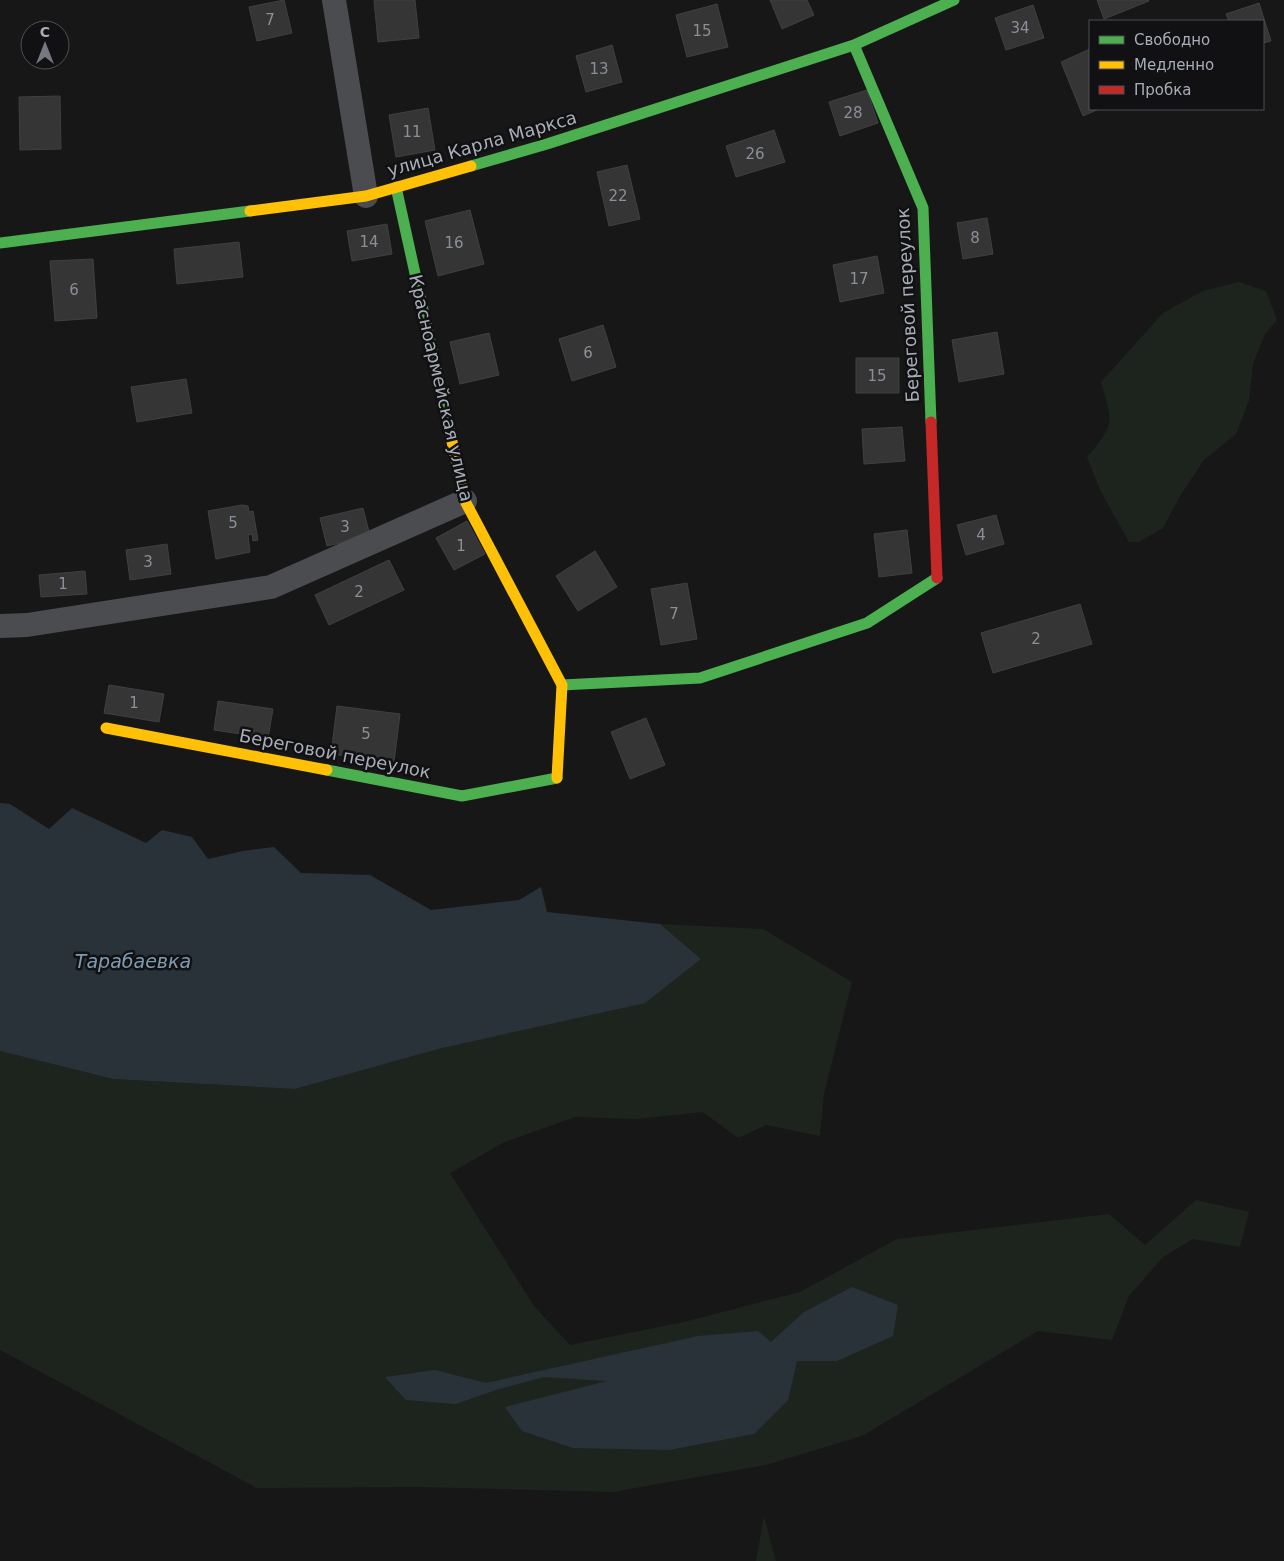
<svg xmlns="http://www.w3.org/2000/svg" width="1284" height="1561" font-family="'DejaVu Sans',sans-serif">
	<rect width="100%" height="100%" fill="#171717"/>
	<path fill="#1d241e" d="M 1239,282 L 1266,291 L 1277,320 L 1265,334 L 1253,364 L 1249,401 L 1236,434 L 1204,460 L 1180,496 L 1163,528 L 1139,542 L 1129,542 L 1100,490 L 1087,457 C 1115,425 1113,421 1101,382 L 1163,313 L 1203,291 Z
		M 660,924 L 763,929 L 852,982 L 824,1094 L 820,1136 L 766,1125 L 738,1138 L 703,1112 L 636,1119 L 575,1117 L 505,1142 L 450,1173 L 534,1306 L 570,1345 L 684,1322 L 800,1292 L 897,1239 L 1109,1214 L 1145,1245 L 1196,1200 L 1249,1212 L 1240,1247 L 1193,1239 L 1163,1257 L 1129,1296 L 1112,1340 L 1038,1331 L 862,1436 L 766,1465 L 613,1492 L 419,1487 L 257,1488 L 0,1350 L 0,1051 L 113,1079 L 295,1089 L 442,1048 L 701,959 Z
		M 764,1516 L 776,1561 L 756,1561 Z"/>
	<path fill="#2a3239" d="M 0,803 L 10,804 L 49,829 L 72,808 L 146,843 L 162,830 L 192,837 L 208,859 L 243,851 L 274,847 L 301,873 L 370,875 L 431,910 L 519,900 L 541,887 L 547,912 L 660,924 L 701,959 L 645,1003 L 442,1048 L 295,1089 L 113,1079 L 0,1051 Z
		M 852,1287 L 898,1305 L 893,1336 L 837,1361 L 797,1361 L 788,1400 L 754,1434 L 669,1450 L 573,1448 L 522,1431 L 505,1407 L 607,1381 L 544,1377 L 496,1390 L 456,1404 L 406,1400 L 385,1377 L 435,1370 L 486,1383 L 698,1336 L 758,1331 L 771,1342 L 804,1312 Z"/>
	<path fill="#353536" stroke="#3f4043" d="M 284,0 L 292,33 L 257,41 L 249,7 Z
		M 374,0 L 415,0 L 419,38 L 378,42 Z
		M 770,0 L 807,0 L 814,15 L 782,29 Z
		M 1097,0 L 1148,0 L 1149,1 L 1104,19 Z
		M 1259,3 L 1271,41 L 1263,43 L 1263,21 L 1229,21 L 1226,14 Z
		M 717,4 L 728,47 L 687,57 L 676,15 Z
		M 1033,5 L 1044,38 L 1006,50 L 995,18 Z
		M 612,45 L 622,82 L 586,92 L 576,56 Z
		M 1090,49 L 1090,109 L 1099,109 L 1083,116 L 1061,62 Z
		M 867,90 L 878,123 L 840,136 L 829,102 Z
		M 60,96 L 61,149 L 20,150 L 19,97 Z
		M 428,108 L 435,150 L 396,157 L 389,115 Z
		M 774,130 L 785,162 L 736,177 L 726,146 Z
		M 627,165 L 640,219 L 609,226 L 597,172 Z
		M 470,210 L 484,264 L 438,276 L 425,221 Z
		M 987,218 L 993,254 L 963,259 L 957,223 Z
		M 387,224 L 392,254 L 352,261 L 347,231 Z
		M 239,242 L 243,277 L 177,284 L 174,249 Z
		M 877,256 L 884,293 L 840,302 L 833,265 Z
		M 93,259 L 97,318 L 55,321 L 50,261 Z
		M 603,325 L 616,367 L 572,381 L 559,339 Z
		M 997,332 L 1004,374 L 959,382 L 952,340 Z
		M 489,333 L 499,375 L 460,384 L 450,342 Z
		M 856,358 L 899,358 L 899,393 L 856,393 Z
		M 186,379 L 192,413 L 137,422 L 131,387 Z
		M 902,427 L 905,461 L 864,464 L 862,429 Z
		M 242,505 L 248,506 L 249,512 L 253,511 L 258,540 L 253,541 L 252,534 L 248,535 L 250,552 L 216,559 L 208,511 Z
		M 363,508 L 370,536 L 327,546 L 320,518 Z
		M 996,515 L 1004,544 L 966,555 L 957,525 Z
		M 467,521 L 485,554 L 454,570 L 436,538 Z
		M 907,530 L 912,573 L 879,577 L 874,534 Z
		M 167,544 L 171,574 L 130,580 L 126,550 Z
		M 595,551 L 617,587 L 578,611 L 556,576 Z
		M 389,560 L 404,590 L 329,625 L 315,595 Z
		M 85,571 L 87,594 L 41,597 L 39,575 Z
		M 687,583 L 697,639 L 661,645 L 651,589 Z
		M 1080,604 L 1092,644 L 993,673 L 981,633 Z
		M 109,685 L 164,694 L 159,722 L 104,713 Z
		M 218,701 L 273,709 L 268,738 L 214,730 Z
		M 337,706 L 400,714 L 394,762 L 331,754 Z
		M 646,718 L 665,765 L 630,779 L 611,732 Z"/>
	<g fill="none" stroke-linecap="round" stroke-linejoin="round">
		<path stroke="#4b4c50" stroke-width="24" d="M 334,0 L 366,196
			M 0,626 L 27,625 L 271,587 L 465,501"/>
		<path stroke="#4caf50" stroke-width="11" d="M 854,45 L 923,208 L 931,422
			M 471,166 L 547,144 L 854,45 L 954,0
			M 396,187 L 451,437
			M 0,243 L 250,211
			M 562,685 L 700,678 L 867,623 L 937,578
			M 327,770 L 462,796 L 557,778"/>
		<path stroke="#ffc107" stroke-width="11" d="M 250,211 L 366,196 L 471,166
			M 451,437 L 465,501 L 562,685 L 557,778
			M 106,728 L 327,770"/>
		<path stroke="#c62828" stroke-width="11" d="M 931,422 L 937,578"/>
	</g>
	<g text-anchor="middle" stroke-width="5" stroke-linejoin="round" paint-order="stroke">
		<g font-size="15" fill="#8b8f98">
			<text x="270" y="25">7</text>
			<text x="1020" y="33">34</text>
			<text x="702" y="36">15</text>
			<text x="599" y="74">13</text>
			<text x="853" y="118">28</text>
			<text x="412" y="137">11</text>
			<text x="755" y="159">26</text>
			<text x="618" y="201">22</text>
			<text x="975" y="243">8</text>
			<text x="369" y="247">14</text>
			<text x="454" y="248">16</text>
			<text x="859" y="284">17</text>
			<text x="74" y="295">6</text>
			<text x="588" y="358">6</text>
			<text x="877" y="381">15</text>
			<text x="233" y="528">5</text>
			<text x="345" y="532">3</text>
			<text x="981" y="540">4</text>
			<text x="461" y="551">1</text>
			<text x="148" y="567">3</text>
			<text x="63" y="589">1</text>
			<text x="359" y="597">2</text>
			<text x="674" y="619">7</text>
			<text x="1036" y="644">2</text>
			<text x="134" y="708">1</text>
			<text x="366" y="739">5</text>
		</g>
		<g font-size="18" fill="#a8adb8" stroke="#111113">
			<text transform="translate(482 144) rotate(-16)" y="6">улица Карла Маркса</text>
			<text transform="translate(908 305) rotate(-93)" y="6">Береговой переулок</text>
			<text transform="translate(441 388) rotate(77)" y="6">Красноармейская улица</text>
			<text transform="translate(335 754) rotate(11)" y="6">Береговой переулок</text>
		</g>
		<g font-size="19" font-style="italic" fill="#7f9bb3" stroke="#111113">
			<text x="133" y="968">Тарабаевка</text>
		</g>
	</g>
	<rect x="1089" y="20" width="175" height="90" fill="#111113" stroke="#4d4f55"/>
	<rect x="1099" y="36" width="25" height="8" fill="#4caf50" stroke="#4d4f55"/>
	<text x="1134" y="45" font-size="15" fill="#a8adb8">Свободно</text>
	<rect x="1099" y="61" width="25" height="8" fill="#ffc107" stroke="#4d4f55"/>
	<text x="1134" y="70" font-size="15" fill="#a8adb8">Медленно</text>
	<rect x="1099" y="86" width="25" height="8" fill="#c62828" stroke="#4d4f55"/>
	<text x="1134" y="95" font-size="15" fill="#a8adb8">Пробка</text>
	<g transform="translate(45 45)"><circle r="24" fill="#111113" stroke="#4d4f55"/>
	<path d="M0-4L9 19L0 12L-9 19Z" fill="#757880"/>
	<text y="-8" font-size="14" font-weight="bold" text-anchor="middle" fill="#a8adb8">С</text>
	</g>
</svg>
